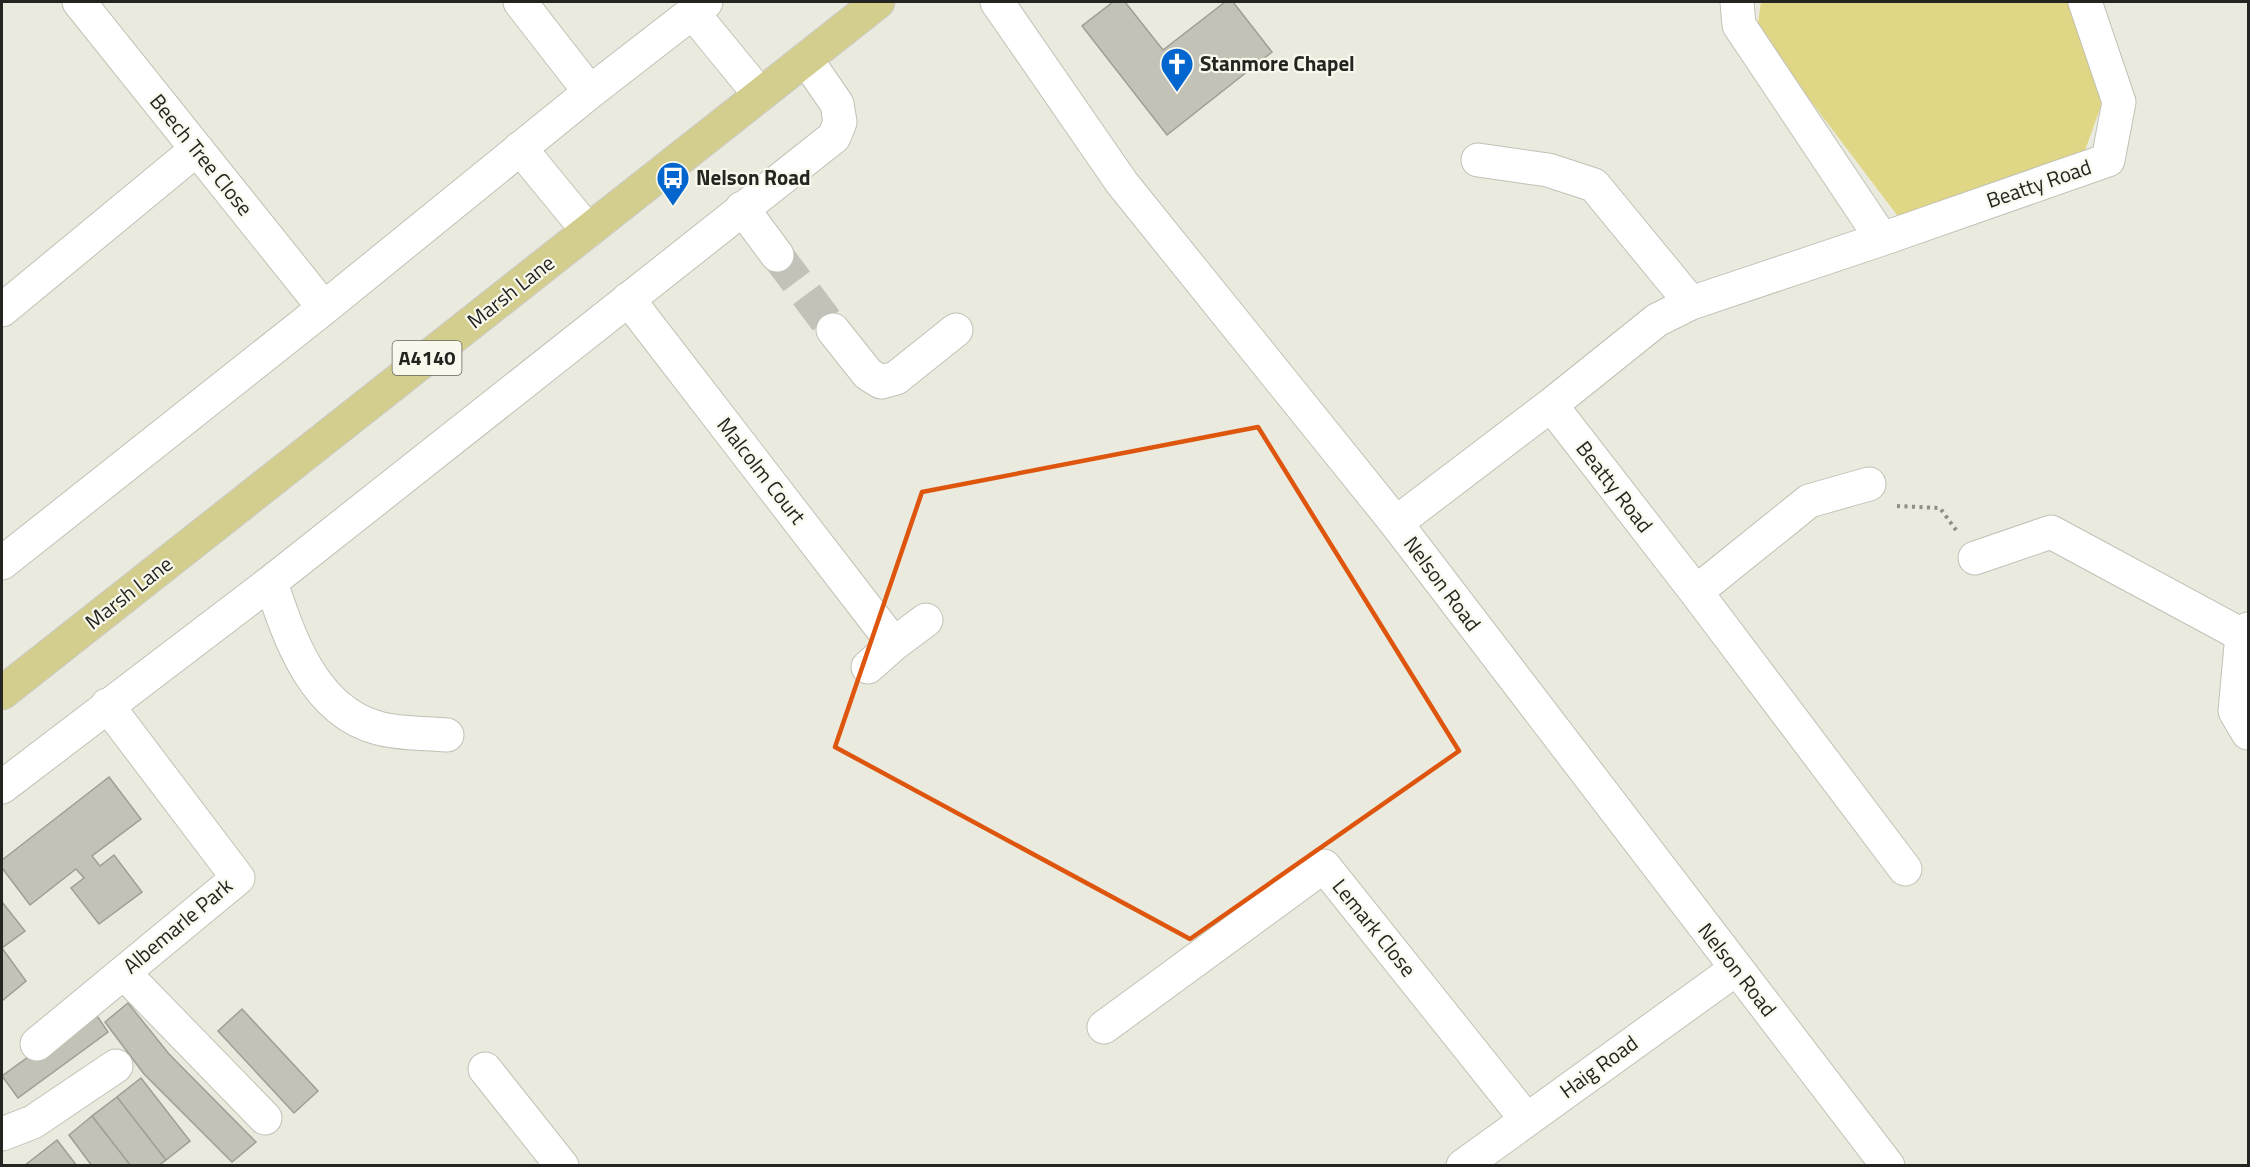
<svg xmlns="http://www.w3.org/2000/svg" width="2250" height="1167" font-family="'Titillium Web',sans-serif">
	<rect width="100%" height="100%" fill="#ebeadf"/>
	<path fill="#dfd785" d="M 1761,2 L 2070,2 L 2105,95 L 2084,153 L 1900,219 L 1757,30 Z"/>
	<path fill="#c2c2b7" stroke="#9f9e94" stroke-width="1.5" d="M 1113,2 L 1125,2 L 1163,50 L 1225,2 L 1233,2 L 1272,52 L 1167,135 L 1082,26 Z
		M 109,777 L 141,819 L 92,856 L 100,866 L 114,855 L 142,892 L 99,924 L 71,888 L 84,878 L 76,869 L 30,905 L 2,868 L 2,860 Z
		M 2,902 L 25,931 L 2,948 L 26,981 L 2,1001 Z
		M 128,1003 L 169,1054 L 256,1142 L 232,1162 L 144,1074 L 105,1022 Z
		M 242,1009 L 318,1091 L 294,1113 L 218,1031 Z
		M 93,1010 L 108,1032 L 18,1098 L 2,1076 Z
		M 141,1078 L 190,1141 L 166,1160 L 117,1097 Z
		M 117,1097 L 166,1160 L 158,1166 L 131,1166 L 92,1116 Z
		M 92,1116 L 131,1166 L 92,1166 L 69,1135 Z
		M 57,1140 L 77,1166 L 24,1166 Z"/>
	<g fill="none" stroke-linecap="round" stroke-linejoin="round">
		<path stroke="#c3c2b9" stroke-width="33" stroke-dasharray="33 16" stroke-linecap="butt" d="M 777,255 L 833,330"/>
		<g stroke="#c2c1b6" stroke-width="35">
			<path id="minor" d="M 79,2 L 324,308
				M 520,2 L 590,92
				M 997,2 L 1122,183 L 1396,523 L 1888,1166
				M 1737,2 L 1739,25 L 1882,239
				M 692,12 L 760,95
				M 520,148 L 588,231
				M 1478,160 L 1548,170 L 1594,185 L 1691,303
				M 742,208 L 777,255
				M 628,299 L 894,644
				M 2,310 L 197,149
				M 833,330 L 868,374 L 881,382 L 896,378 L 956,330
				M 1396,523 L 1551,405
				M 1975,558 L 2051,532 L 2242,635
				M 2,563 L 324,308 L 590,92 L 706,2
				M 271,582 C 289,638 314,711 378,728 C 399,734 425,733 447,735
				M 1696,592 L 1809,501 L 1869,484
				M 2248,629 L 2242,635 L 2235,711 L 2248,733
				M 868,667 L 894,644 L 926,620
				M 2,787 L 271,582 L 834,137 L 840,122 L 837,104 L 806,59
				M 1905,869 L 1696,592 L 1551,405 L 1657,320 L 1691,303 L 1882,239 L 2108,160 L 2119,102 L 2085,2
				M 124,973 L 265,1118
				M 1104,1027 L 1324,866 L 1526,1119
				M 37,1044 L 238,878 L 107,705
				M 485,1069 L 562,1166
				M 2,1134 L 33,1122 L 116,1066
				M 1463,1166 L 1736,969"/>
		</g>
		<g stroke="#cacac9" stroke-width="35">
			<path id="major" d="M 2,693 L 878,2"/>
		</g>
		<path stroke="#8d8d85" stroke-width="4" stroke-dasharray="3 4.5" stroke-linecap="butt" d="M 1897,506 L 1940,508 L 1956,530"/>
		<use href="#minor" stroke="#fff" stroke-width="33"/>
		<use href="#major" stroke="#d4ce8e" stroke-width="33"/>
	</g>
	<path fill="none" stroke="#de560d" stroke-width="4.5" stroke-linejoin="round" d="M 1258,427 L 1459,751 L 1190,939 L 835,747 L 922,492 Z"/>
	<defs>
		<g id="church-pin" transform="scale(1.725)"><path d="M0 17L-7.5 6A9.5 9.5 0 1 1 7.5 6Z" fill="#0366ce" stroke="#f8f8ed"/><path d="M-1.2-6h2.4v3.5h3.3v2.4h-3.3V6h-2.4V-.1h-3.3v-2.4h3.3Z" fill="#fff"/></g>
		<g id="bus-pin" transform="scale(1.725)"><path d="M0 17L-7.5 6A9.5 9.5 0 1 1 7.5 6Z" fill="#0366ce" stroke="#f8f8ed"/><path d="M-5-6H5V4H4V6H2V4H-2V6H-4V4H-5ZM-3.5-4V0h7V-4ZM-3.5 1.2v1.5H-2V1.2ZM2 1.2v1.5H3.5V1.2Z" fill="#fff"/></g>
	</defs>
	<g fill-rule="evenodd">
		<use href="#church-pin" x="1177" y="64"/>
		<use href="#bus-pin" x="673" y="178"/>
	</g>
	<g text-anchor="middle" stroke-width="4.5" stroke-linejoin="round" paint-order="stroke">
		<rect fill="#f8f8ed" stroke="#64645e" stroke-width="1.5" x="392.5" y="341" width="69" height="34" rx="4.5"/>
		<g font-size="20" font-weight="bold" fill="#242420">
			<text x="427" y="365">A4140</text>
		</g>
		<g font-size="21" font-weight="bold" fill="#242420" stroke="#f8f8ed" text-anchor="start">
			<text x="1200" y="71">Stanmore Chapel</text>
			<text x="696" y="185">Nelson Road</text>
		</g>
		<g font-size="21" fill="#242420" stroke="#f8f8ed">
			<text transform="translate(201 155) rotate(51)" y="7">Beech Tree Close</text>
			<text transform="translate(2039 184) rotate(-19)" y="7">Beatty Road</text>
			<text transform="translate(511 292) rotate(-38)" y="7">Marsh Lane</text>
			<text transform="translate(761 471) rotate(52)" y="7">Malcolm Court</text>
			<text transform="translate(1614 487) rotate(52)" y="7">Beatty Road</text>
			<text transform="translate(1442 584) rotate(53)" y="7">Nelson Road</text>
			<text transform="translate(129 593) rotate(-38)" y="7">Marsh Lane</text>
			<text transform="translate(178 926) rotate(-40)" y="7">Albemarle Park</text>
			<text transform="translate(1374 928) rotate(51)" y="7">Lemark Close</text>
			<text transform="translate(1737 970) rotate(52)" y="7">Nelson Road</text>
			<text transform="translate(1599 1067) rotate(-36)" y="7">Haig Road</text>
		</g>
	</g>
	<rect width="2250" height="1167" fill="none" stroke="#242420" stroke-width="6"/>
</svg>
